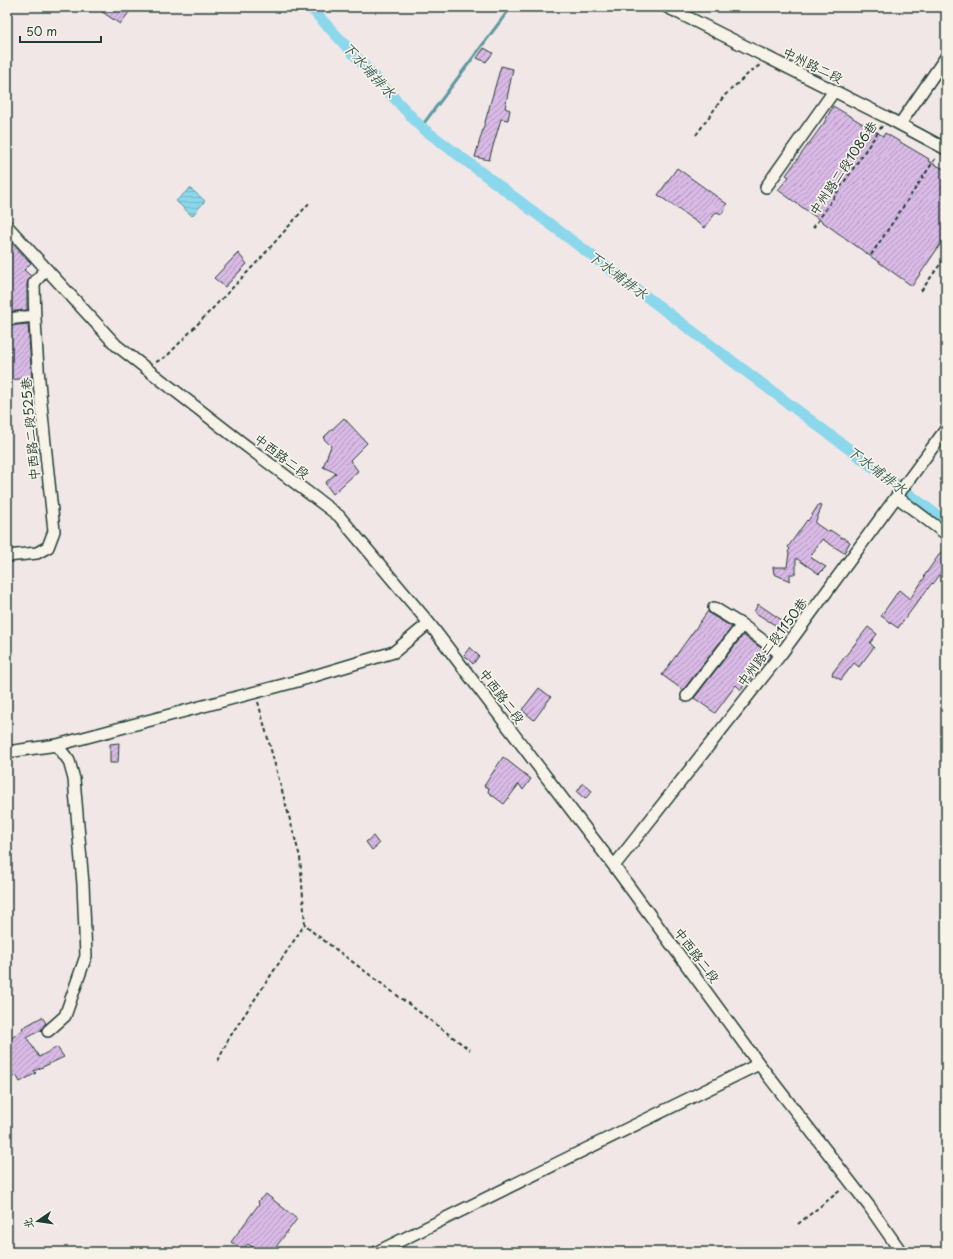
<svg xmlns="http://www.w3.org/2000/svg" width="953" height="1259" font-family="'Playpen Sans','LXGW WenKai TC',sans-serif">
	<defs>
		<pattern id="water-rules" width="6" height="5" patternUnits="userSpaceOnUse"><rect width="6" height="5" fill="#8bd7eb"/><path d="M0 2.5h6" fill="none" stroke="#78b9ca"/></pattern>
		<pattern id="building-hatch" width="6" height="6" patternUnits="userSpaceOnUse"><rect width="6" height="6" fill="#d9b9e5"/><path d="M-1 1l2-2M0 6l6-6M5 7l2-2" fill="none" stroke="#af98ba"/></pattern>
	</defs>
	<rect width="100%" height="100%" fill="#f1e7e7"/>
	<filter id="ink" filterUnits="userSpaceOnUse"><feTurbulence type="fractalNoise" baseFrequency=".025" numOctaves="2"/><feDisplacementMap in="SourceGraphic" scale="8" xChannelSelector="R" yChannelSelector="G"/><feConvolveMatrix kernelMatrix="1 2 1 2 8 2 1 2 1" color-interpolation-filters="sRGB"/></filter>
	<g filter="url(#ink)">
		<path fill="url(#water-rules)" stroke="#6099a2" d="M 190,188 L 205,201 L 192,216 L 176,201 Z"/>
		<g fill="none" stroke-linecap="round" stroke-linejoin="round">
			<path stroke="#6099a2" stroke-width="3" d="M 421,127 L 511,7"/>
			<path stroke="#8bd7eb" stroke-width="11" d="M 310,7 L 421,127 L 946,522"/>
		</g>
		<path fill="url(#building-hatch)" stroke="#1f3d34" d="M 95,7 L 133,7 L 120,24 Z
			M 484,48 L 493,53 L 486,62 L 477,58 Z
			M 501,66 L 513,69 L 505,108 L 510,110 L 508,120 L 501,119 L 489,160 L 475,157 Z
			M 833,106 L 883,136 L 885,133 L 929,159 L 928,161 L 946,170 L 946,236 L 912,286 L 778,190 L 789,177 L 786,175 L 824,123 Z
			M 677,168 L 727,204 L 722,214 L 716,212 L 705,228 L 658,195 Z
			M 7,238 L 31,263 L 24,270 L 31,276 L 27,283 L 27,310 L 7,312 Z
			M 238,253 L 247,264 L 225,287 L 214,278 Z
			M 28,324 L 32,378 L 7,380 L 7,326 Z
			M 344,418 L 367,443 L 350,460 L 358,471 L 333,494 L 325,483 L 336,473 L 323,467 L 331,446 L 323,438 Z
			M 819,504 L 822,506 L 815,523 L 828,532 L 830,530 L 842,538 L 844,538 L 850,542 L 844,553 L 822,539 L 810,557 L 826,567 L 819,574 L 796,558 L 796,574 L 790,574 L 790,581 L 774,574 L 773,567 L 787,567 L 789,553 L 788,552 L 790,549 L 788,547 L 807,520 L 808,521 Z
			M 946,545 L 946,567 L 933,584 L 932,583 L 898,628 L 881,616 L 899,590 L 910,599 L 925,577 L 924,576 Z
			M 758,604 L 792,627 L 788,633 L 754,612 Z
			M 708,611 L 710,614 L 732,627 L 683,690 L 662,675 Z
			M 868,627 L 877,634 L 870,643 L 874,647 L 859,667 L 854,663 L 841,680 L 832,675 L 833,672 Z
			M 743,635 L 771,655 L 764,664 L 762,663 L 750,680 L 748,679 L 741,690 L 736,685 L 715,713 L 694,698 Z
			M 470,647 L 479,656 L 473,664 L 464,655 Z
			M 539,688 L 551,697 L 534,720 L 522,710 Z
			M 119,743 L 118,763 L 110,763 L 110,744 Z
			M 503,757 L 531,779 L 523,790 L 519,784 L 504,804 L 488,792 L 489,788 L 484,786 Z
			M 583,783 L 592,791 L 585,799 L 577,792 Z
			M 373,836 L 379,844 L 372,850 L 366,842 Z
			M 42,1017 L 46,1023 L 41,1030 L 27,1038 L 39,1057 L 57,1047 L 64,1057 L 34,1071 L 36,1073 L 20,1082 L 16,1075 L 7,1081 L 7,1041 L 23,1030 L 22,1028 Z
			M 266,1194 L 297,1219 L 272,1252 L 259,1252 L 248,1244 L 242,1249 L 231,1242 L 259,1204 L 258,1201 Z"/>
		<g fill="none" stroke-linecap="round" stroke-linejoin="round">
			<g stroke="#1f3d34" stroke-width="14">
				<path id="minor" d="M 667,7 L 888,118 L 946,149
					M 900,124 L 946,57
					M 766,187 L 834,91
					M 7,226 L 116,345 L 241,442 L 339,516 L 429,623 L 614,866 L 759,1064 L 869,1206 L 901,1252
					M 7,319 L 35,316
					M 897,497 L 946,534
					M 7,556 L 37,553 L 48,547 L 54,531 C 46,449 35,366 34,283 L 46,269
					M 714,608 L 742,625
					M 687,696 L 742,625 L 781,654
					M 7,752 L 57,745 L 294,682 L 394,652 L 429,623
					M 614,866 L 781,654 L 946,429
					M 48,1031 L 65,1016 L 86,956 L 83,884 L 74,779 L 69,761 L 57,745
					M 377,1252 L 759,1064"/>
			</g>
			<path stroke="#1f3d34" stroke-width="2" stroke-dasharray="4 3" stroke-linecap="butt" d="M 696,135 L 724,96 L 750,72 L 760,65
				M 813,228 L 882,126
				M 871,255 L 937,156
				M 921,291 L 946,256
				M 156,362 L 167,356 L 261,258 L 310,202
				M 258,702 L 300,857 L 305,924 L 314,933 L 470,1050
				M 218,1061 L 229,1038 L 305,924
				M 798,1224 L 842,1189"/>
			<use href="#minor" stroke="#f7f3e8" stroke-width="11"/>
		</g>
	</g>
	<g text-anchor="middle" stroke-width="3.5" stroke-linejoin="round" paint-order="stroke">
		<g font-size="13" fill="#1f3d34" stroke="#f7f3e8">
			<text transform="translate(813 65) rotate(26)" y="5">中州路二段</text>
			<text transform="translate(843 168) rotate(-56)" y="5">中州路二段1086巷</text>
			<text transform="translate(30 429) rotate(-95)" y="5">中西路二段525巷</text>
			<text transform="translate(282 456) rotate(37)" y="5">中西路二段</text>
			<text transform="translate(772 642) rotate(-53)" y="5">中州路二段1150巷</text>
			<text transform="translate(502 696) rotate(53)" y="5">中西路二段</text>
			<text transform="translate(697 955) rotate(53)" y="5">中西路二段</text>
		</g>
		<g font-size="14" font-style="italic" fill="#355c59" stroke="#f7f3e8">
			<text transform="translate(369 70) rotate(47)" y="5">下水埔排水</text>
			<text transform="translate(618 275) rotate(37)" y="5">下水埔排水</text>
			<text transform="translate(877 470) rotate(37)" y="5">下水埔排水</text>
		</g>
	</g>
	<rect width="953" height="1259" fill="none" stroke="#f7f3e8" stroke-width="24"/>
	<rect x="12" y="12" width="929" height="1235" fill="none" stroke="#1f3d34" stroke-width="1.5" filter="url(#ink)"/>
	<g transform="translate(38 1221) rotate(257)" stroke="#f7f3e8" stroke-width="3" paint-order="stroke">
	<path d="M0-3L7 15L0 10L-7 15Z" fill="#1f3d34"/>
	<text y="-6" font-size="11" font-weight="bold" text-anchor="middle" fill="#1f3d34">北</text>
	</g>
	<path d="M20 36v6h81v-6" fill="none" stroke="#1f3d34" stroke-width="2"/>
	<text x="26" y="36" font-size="12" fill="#1f3d34" stroke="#f7f3e8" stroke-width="3" paint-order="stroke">50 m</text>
</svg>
